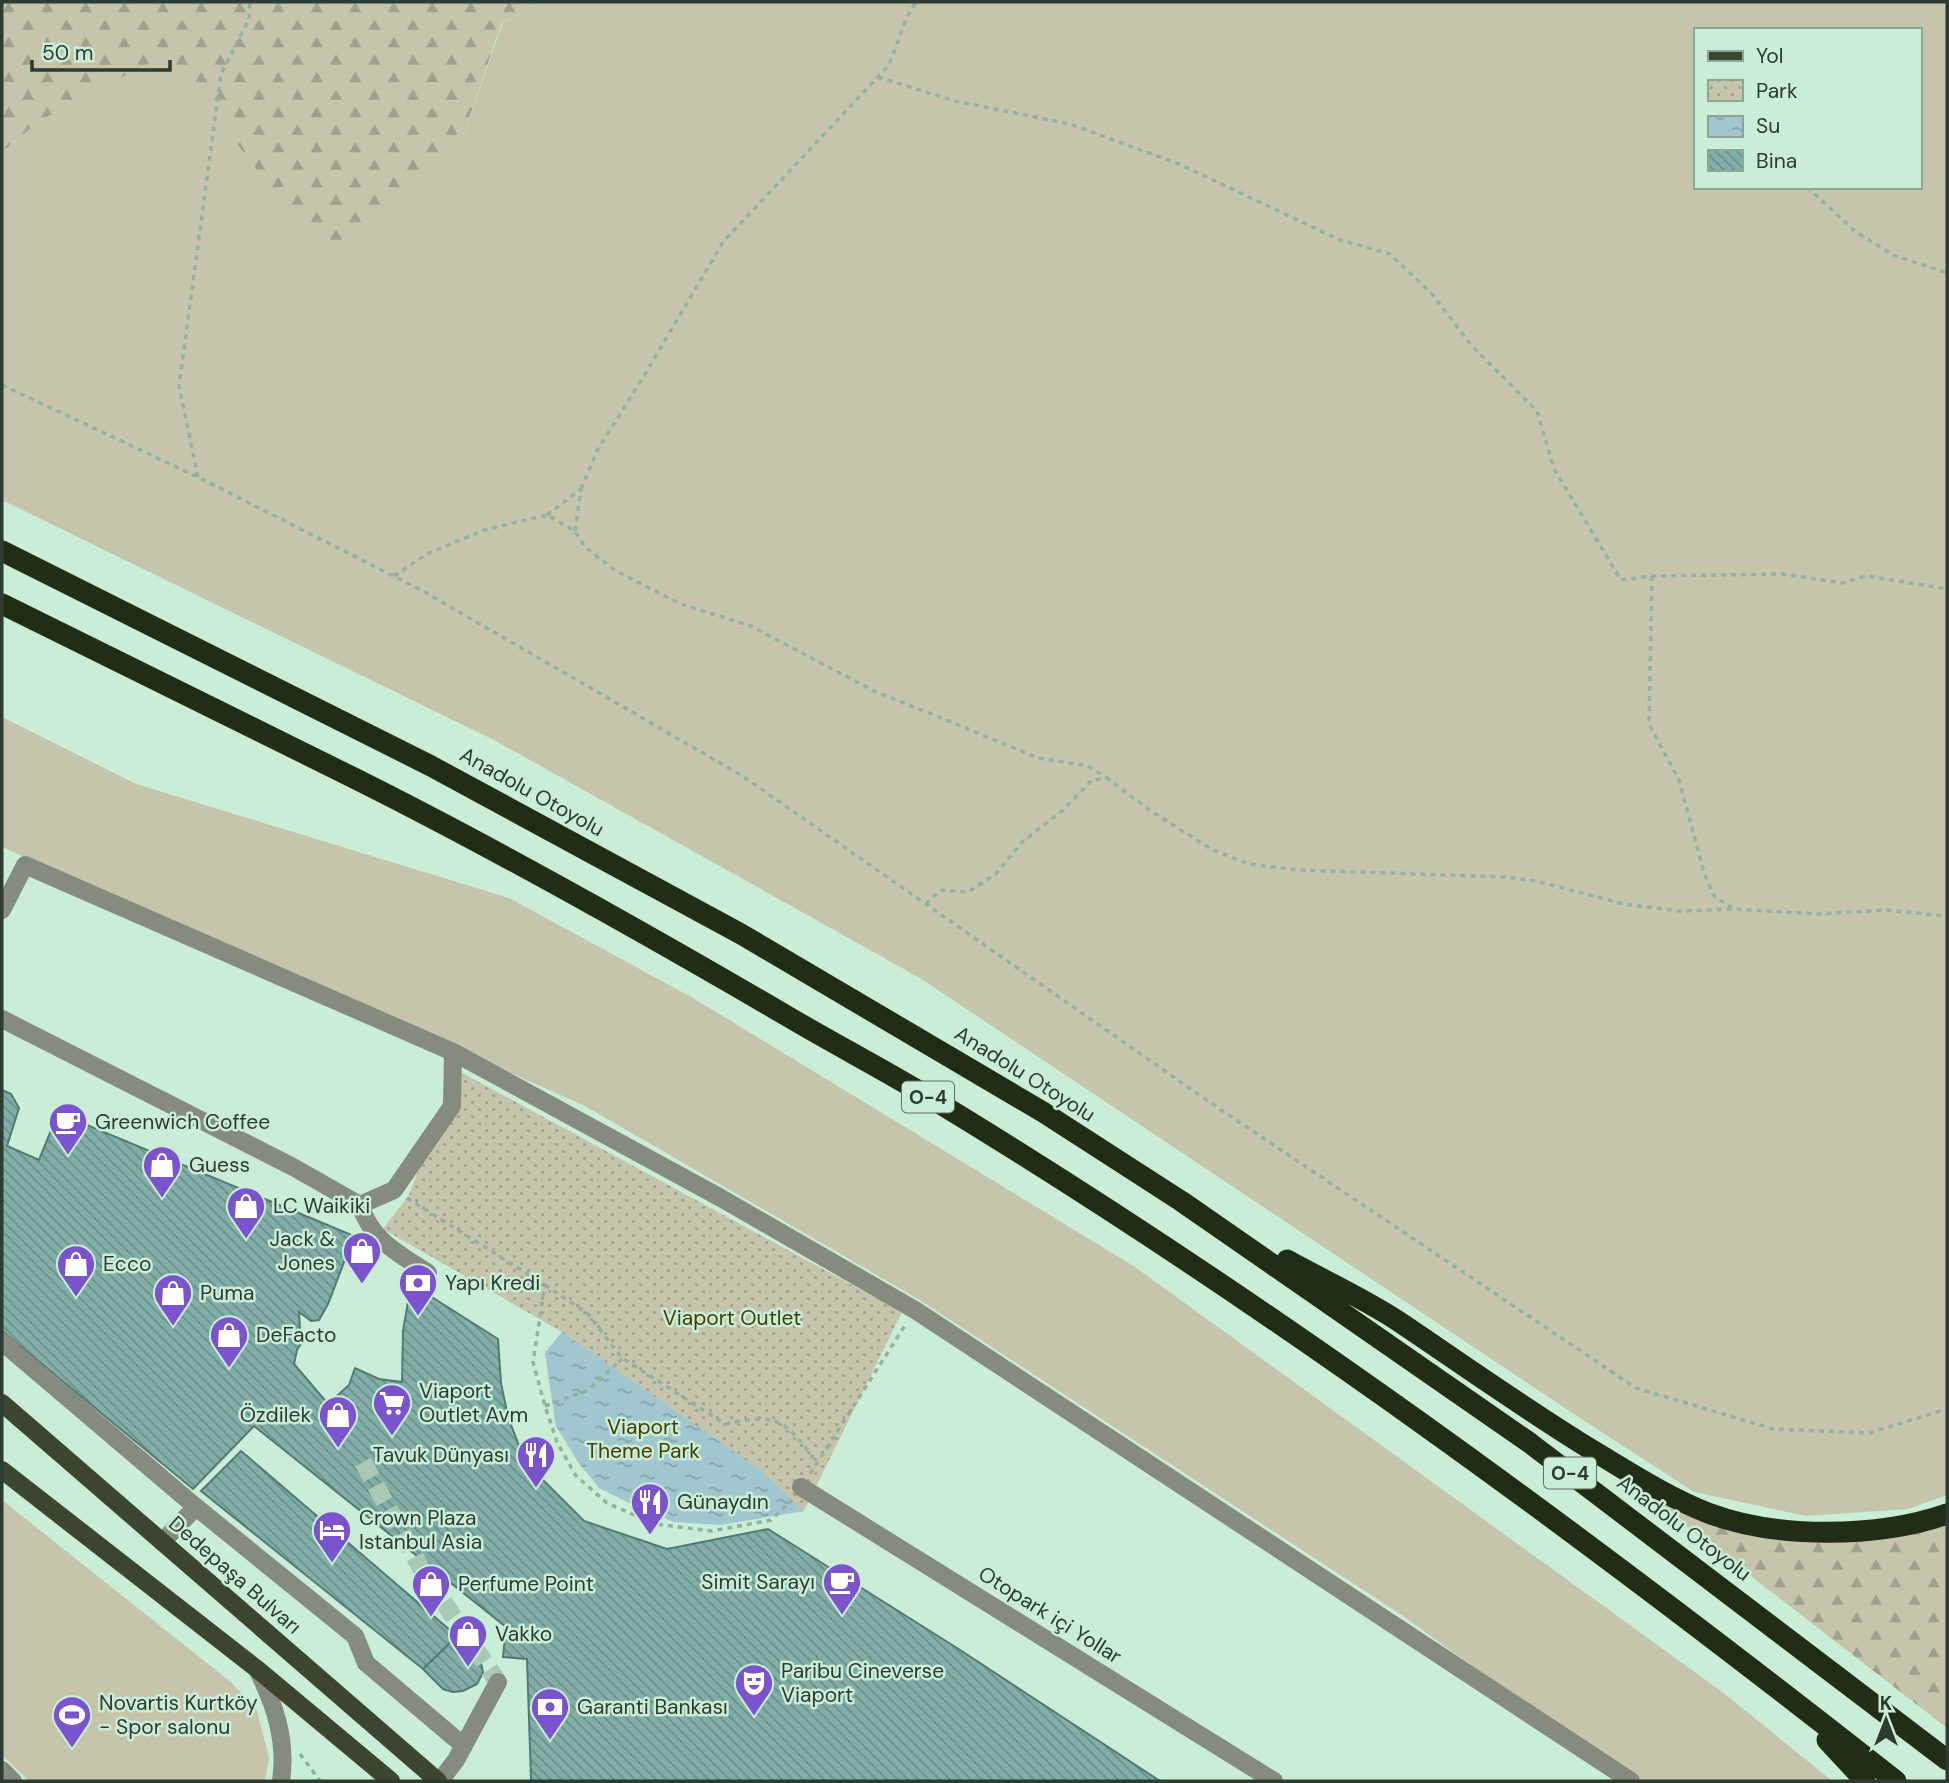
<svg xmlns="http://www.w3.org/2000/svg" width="1949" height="1783" font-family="'DM Sans',sans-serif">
	<defs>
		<pattern id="forest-firs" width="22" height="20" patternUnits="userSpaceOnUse" patternTransform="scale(1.75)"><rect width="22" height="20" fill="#c6c4ab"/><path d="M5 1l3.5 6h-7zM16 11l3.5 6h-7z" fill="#a1a08c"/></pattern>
		<pattern id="park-dots" width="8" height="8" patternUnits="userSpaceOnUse" patternTransform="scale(1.75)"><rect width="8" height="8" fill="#c6c4ab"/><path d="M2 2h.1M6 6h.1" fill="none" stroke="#a1a08c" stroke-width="1.8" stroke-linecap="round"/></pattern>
		<pattern id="water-ripples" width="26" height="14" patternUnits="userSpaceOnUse" patternTransform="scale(1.75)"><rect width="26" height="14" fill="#a0c7cf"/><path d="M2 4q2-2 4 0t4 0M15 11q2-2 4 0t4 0" fill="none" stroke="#83a3a9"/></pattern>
		<pattern id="building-back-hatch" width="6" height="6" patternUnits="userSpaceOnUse" patternTransform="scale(1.75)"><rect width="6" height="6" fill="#81aea7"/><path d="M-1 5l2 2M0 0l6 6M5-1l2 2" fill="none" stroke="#6a8f89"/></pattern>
	</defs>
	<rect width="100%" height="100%" fill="#c9edd6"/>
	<path fill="#c6c4ab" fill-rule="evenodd" d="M 541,2 L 1947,2 L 1947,1495 L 1908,1509 L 1806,1516 L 1694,1492 L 1577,1416 L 920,978 L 494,740 L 2,500 L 2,152 L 41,120 L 167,54 L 327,259 L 458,151 L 503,22 ZM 1695,30 L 1919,30 L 1919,187 L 1695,187 Z
		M 2,717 L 136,784 L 509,898 L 693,998 L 1135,1267 L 1725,1694 L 1832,1781 L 1638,1781 L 1615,1769 L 1403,1616 L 918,1299 L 585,1106 L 2,847 Z
		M 2,1500 L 232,1683 L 257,1711 L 269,1758 L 265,1781 L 29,1781 L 2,1755 Z"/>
	<path fill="url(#forest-firs)" d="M 2,2 L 541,2 L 502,22 L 458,151 L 327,260 L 167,54 L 41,120 L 2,152 Z
		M 1636,1487 L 1836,1542 L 1900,1537 L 1947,1525 L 1947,1728 Z"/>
	<path fill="url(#park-dots)" d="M 455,1069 L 902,1312 L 804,1511 L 674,1522 L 599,1488 L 556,1426 L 545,1353 L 562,1332 L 383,1229 L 409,1195 Z"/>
	<path fill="url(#water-ripples)" d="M 562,1332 L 762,1471 L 804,1511 L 720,1525 L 674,1522 L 635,1506 L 599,1488 L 578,1462 L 556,1426 L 545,1353 Z"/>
	<path fill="url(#building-back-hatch)" stroke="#507b75" stroke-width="2" d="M 2,1090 L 11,1094 L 19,1108 L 7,1146 L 39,1160 L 54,1123 L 68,1117 L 354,1236 L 328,1304 L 319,1320 L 311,1321 L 299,1312 L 300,1329 L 304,1339 L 297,1350 L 294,1364 L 328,1404 L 349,1385 L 355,1368 L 379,1379 L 402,1382 L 403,1331 L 411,1284 L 498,1339 L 501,1383 L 508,1417 L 520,1448 L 539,1476 L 584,1521 L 667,1549 L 768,1529 L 957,1648 L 1160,1781 L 534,1781 L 531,1779 L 527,1659 L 503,1657 L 506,1627 L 254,1426 L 193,1489 L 2,1331 Z
		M 241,1451 L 457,1636 L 423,1669 L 201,1491 Z
		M 457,1636 L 476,1655 L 481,1663 L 483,1672 L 477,1684 L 463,1691 L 453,1692 L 443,1689 L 423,1669 Z"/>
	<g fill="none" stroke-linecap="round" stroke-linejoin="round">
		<path stroke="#aac9b5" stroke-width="18" stroke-dasharray="18 9" stroke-linecap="butt" d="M 363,1462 L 423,1572 L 498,1682"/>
		<path stroke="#94b19e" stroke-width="3.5" stroke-dasharray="5 5" stroke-linecap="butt" d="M 878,77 L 955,101 L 1070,124 L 1179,164 L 1340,240 L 1390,254 L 1432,294 L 1471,345 L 1537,411 L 1554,469 L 1621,580 L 1652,576 L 1783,574 L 1842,583 L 1867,576 L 1947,589
			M 1807,187 L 1856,232 L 1893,255 L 1947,273
			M 2,385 L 198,477 L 421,590 L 741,775 L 1208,1101 L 1636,1388 L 1773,1429 L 1869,1433 L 1947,1409
			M 198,477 L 179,386 L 221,74 L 249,19 L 250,2
			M 581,489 L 598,449 L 644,376 L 723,242 L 889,65 L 906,19 L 916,2
			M 547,515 L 581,489 L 575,531
			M 394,576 L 427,554 L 484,530 L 547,515 L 575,531 L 585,547 L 616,571 L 681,604 L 751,626 L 874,691 L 956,724 L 1038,758 L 1088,766 L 1107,778
			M 1652,576 L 1649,724 L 1679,780 L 1704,873 L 1714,896 L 1732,908
			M 926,904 L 940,890 L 968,892 L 996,874 L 1022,842 L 1062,811 L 1092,780 L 1107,778 L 1148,809 L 1211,849 L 1249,864 L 1298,870 L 1506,877 L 1536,881 L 1624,904 L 1679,911 L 1734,909 L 1817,914 L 1886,910 L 1947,916
			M 407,1198 L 545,1285 L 533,1362 L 545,1406 L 557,1442 L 576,1476 L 607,1503 L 655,1524 L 712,1531 L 771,1520 L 792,1500
			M 545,1285 L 588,1314 L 622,1358 L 725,1424 C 779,1412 786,1421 817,1463
			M 545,1406 L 588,1390 L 622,1359
			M 810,1474 L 906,1324
			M 300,1754 L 320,1781"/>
		<path stroke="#858b7f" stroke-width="18" d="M 2,910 L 25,865 L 453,1052 L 721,1198 L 915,1310 L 1631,1781
			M 2,1019 L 293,1167 L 360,1205 L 394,1190 L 452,1106 L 453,1052
			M 360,1205 C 372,1241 398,1253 428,1273
			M 2,1342 L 196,1507
			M 801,1487 L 1274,1781
			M 162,1542 L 196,1507 L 355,1636 L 366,1663 L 464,1746
			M 257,1669 C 275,1705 287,1741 281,1781
			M 2,1770 L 13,1781
			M 440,1781 L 456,1760 L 498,1682"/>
		<path stroke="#3b4531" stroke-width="18" d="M 2,1403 L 438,1781
			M 2,1470 L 257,1669 L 391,1781"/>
		<path stroke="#222d16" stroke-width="21" d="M 2,551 L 431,766 L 741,934 L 1043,1112 L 1181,1201 L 1530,1443 L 1947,1760
			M 2,604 C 119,662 237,719 354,778 C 502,852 645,933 787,1016 C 836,1045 886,1071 934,1100 C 1270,1304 1587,1538 1896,1781
			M 1287,1260 C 1323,1280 1363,1298 1398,1321 C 1462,1364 1525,1409 1592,1450 C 1629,1472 1667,1497 1708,1513 C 1777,1539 1878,1538 1947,1514
			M 1827,1740 L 1865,1781"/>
	</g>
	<defs>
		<g id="cafe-pin" transform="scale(2.0125)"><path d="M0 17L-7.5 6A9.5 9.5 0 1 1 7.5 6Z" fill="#7b53cd" stroke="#c9edd6"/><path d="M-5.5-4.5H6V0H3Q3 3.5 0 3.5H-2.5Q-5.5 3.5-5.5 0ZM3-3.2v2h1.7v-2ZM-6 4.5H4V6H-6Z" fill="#fff"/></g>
		<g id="shop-pin" transform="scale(2.0125)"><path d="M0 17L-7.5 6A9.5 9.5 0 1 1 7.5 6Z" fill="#7b53cd" stroke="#c9edd6"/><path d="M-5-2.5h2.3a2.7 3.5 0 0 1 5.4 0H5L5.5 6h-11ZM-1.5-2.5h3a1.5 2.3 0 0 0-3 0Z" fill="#fff"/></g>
		<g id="bank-pin" transform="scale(2.0125)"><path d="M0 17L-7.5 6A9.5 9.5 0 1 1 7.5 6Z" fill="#7b53cd" stroke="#c9edd6"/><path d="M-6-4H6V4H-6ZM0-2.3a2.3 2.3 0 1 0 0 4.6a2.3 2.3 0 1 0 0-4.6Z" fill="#fff"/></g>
		<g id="supermarket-pin" transform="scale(2.0125)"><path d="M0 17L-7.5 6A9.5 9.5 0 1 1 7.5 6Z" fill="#7b53cd" stroke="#c9edd6"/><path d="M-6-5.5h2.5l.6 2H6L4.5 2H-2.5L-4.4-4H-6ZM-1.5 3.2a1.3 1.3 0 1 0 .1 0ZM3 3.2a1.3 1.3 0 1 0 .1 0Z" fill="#fff"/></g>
		<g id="restaurant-pin" transform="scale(2.0125)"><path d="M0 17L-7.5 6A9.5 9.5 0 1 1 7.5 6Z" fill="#7b53cd" stroke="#c9edd6"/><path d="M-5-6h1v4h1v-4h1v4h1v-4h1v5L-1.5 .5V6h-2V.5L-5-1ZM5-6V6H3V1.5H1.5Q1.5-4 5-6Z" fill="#fff"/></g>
		<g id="hotel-pin" transform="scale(2.0125)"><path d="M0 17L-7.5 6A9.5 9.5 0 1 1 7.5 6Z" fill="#7b53cd" stroke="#c9edd6"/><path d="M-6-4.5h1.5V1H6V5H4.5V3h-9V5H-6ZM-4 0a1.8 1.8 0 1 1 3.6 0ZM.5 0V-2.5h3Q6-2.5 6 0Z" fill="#fff"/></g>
		<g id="theatre-pin" transform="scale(2.0125)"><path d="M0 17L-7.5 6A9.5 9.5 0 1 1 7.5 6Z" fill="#7b53cd" stroke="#c9edd6"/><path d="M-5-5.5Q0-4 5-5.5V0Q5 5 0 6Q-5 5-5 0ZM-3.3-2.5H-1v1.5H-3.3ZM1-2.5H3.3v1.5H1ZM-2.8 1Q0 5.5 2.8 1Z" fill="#fff"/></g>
		<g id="stadium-pin" transform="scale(2.0125)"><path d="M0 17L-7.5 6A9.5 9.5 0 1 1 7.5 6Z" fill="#7b53cd" stroke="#c9edd6"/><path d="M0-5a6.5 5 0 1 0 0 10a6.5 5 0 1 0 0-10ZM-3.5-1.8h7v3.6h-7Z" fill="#fff"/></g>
	</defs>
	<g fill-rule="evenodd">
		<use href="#cafe-pin" x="68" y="1122"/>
		<use href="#shop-pin" x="162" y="1165"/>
		<use href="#shop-pin" x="246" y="1206"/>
		<use href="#shop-pin" x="362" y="1251"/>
		<use href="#shop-pin" x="76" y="1264"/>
		<use href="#bank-pin" x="418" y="1283"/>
		<use href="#shop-pin" x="173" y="1293"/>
		<use href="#shop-pin" x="229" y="1335"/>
		<use href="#supermarket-pin" x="392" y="1403"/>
		<use href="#shop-pin" x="338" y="1415"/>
		<use href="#restaurant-pin" x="536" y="1455"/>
		<use href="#restaurant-pin" x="650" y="1502"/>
		<use href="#hotel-pin" x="332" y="1530"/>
		<use href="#cafe-pin" x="842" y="1582"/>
		<use href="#shop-pin" x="431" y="1584"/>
		<use href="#shop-pin" x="468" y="1634"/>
		<use href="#theatre-pin" x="754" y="1683"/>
		<use href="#bank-pin" x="550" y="1707"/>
		<use href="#stadium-pin" x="72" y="1715"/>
	</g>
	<g text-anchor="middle" stroke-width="5" stroke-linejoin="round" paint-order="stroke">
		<g fill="#c9edd6" stroke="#5c7063" stroke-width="2">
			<rect x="902" y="1081.5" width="52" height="31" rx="5"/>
			<rect x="1544" y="1457.5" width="52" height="31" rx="5"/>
		</g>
		<g font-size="19" font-weight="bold" fill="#2d3b32">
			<text x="928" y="1104">O-4</text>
			<text x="1570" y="1480">O-4</text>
		</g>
		<g font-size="21" fill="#2d3b32" stroke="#c9edd6">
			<text transform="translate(532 792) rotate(29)" y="7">Anadolu Otoyolu</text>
			<text transform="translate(1025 1074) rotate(32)" y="7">Anadolu Otoyolu</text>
			<text transform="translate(1684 1528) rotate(37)" y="7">Anadolu Otoyolu</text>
			<text transform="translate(235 1575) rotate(41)" y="7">Dedepaşa Bulvarı</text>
			<text transform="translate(1050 1615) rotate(32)" y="7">Otopark içi Yollar</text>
		</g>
		<g font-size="21" fill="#2d3b32" stroke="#c9edd6" text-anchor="start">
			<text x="95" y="1129">Greenwich Coffee</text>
			<text x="189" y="1172">Guess</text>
			<text x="273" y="1213">LC Waikiki</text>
			<text x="335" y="1246" text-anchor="end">Jack &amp;<tspan x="335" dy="24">Jones</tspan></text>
			<text x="103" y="1271">Ecco</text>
			<text x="445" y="1290">Yapı Kredi</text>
			<text x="200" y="1300">Puma</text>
			<text x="256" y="1342">DeFacto</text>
			<text x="419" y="1398">Viaport<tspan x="419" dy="24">Outlet Avm</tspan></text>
			<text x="311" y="1422" text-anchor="end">Özdilek</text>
			<text x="509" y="1462" text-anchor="end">Tavuk Dünyası</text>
			<text x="677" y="1509">Günaydın</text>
			<text x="359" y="1525">Crown Plaza<tspan x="359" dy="24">Istanbul Asia</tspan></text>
			<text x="815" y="1589" text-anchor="end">Simit Sarayı</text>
			<text x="458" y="1591">Perfume Point</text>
			<text x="495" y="1641">Vakko</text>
			<text x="781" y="1678">Paribu Cineverse<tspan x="781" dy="24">Viaport</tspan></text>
			<text x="99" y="1710">Novartis Kurtköy<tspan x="99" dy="24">- Spor salonu</tspan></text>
			<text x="577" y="1714">Garanti Bankası</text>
		</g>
		<g font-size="21" fill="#443d04" stroke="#c9edd6">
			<text x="732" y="1325">Viaport Outlet</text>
			<text x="643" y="1434">Viaport<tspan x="643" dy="24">Theme Park</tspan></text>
		</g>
	</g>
	<rect width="1949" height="1783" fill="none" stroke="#2d3b32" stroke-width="7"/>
	<rect x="1694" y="28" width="228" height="161" fill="#c9edd6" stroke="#8ba694" stroke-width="2"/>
	<rect x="1708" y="51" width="35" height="10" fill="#3b4531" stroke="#8ba694" stroke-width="2"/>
	<text x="1756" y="63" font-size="21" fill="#2d3b32">Yol</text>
	<rect x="1708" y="80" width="35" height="21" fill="url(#park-dots)" stroke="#8ba694" stroke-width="2"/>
	<text x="1756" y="98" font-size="21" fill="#2d3b32">Park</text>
	<rect x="1708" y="116" width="35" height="21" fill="url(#water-ripples)" stroke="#8ba694" stroke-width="2"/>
	<text x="1756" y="133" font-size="21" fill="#2d3b32">Su</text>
	<rect x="1708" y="150" width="35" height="21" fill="url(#building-back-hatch)" stroke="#8ba694" stroke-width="2"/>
	<text x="1756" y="168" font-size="21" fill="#2d3b32">Bina</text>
	<g transform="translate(1886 1720)" stroke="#c9edd6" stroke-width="5" paint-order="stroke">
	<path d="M0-5L12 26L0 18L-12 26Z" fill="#2d3b32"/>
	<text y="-10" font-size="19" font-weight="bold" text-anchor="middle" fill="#2d3b32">K</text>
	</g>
	<path d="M32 60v10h138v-10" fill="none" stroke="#2d3b32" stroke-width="3.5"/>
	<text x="42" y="60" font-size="21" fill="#2d3b32" stroke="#c9edd6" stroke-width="5" paint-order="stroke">50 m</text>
</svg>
